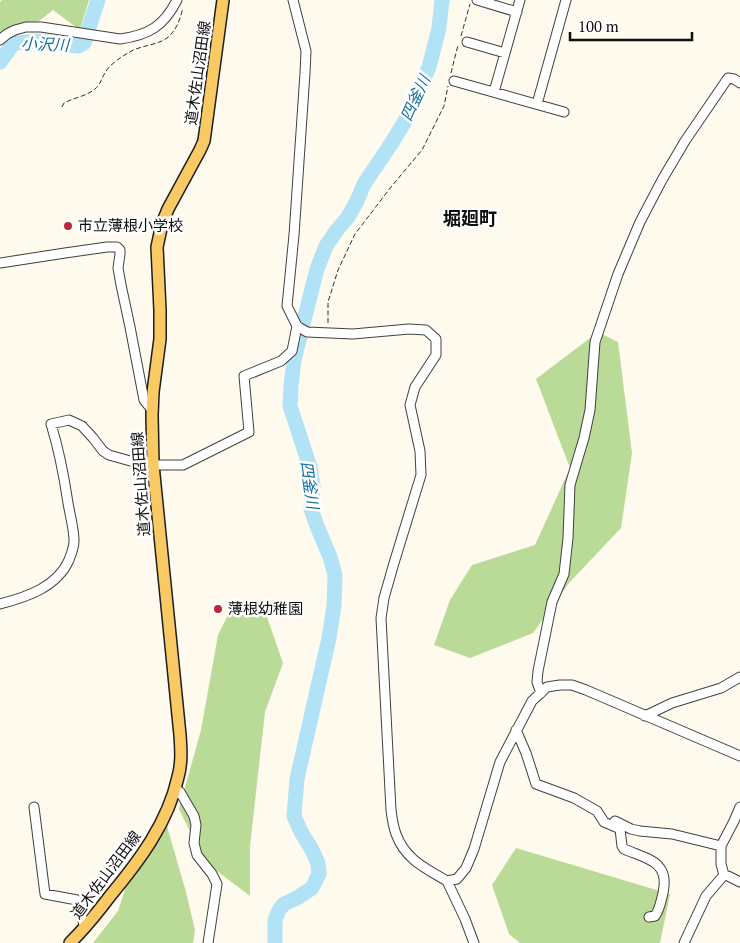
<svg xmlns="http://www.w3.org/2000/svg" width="740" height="943" font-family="'PT Serif','Noto Sans JP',serif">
	<rect width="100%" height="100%" fill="#fffaee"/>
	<path fill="#bada97" d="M 2,0 L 89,0 L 80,30 L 53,10 L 34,25 L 0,36 L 0,2 Z
		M 598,332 L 618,342 L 632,453 L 621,528 L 569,583 L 533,633 L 470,658 L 434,645 L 450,600 L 472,565 L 535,545 L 570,468 L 536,379 Z
		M 263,606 L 283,663 L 265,712 L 250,846 L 250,896 L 205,862 L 179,809 L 201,730 L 218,635 L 231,609 Z
		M 164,816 L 186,892 L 195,930 L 193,943 L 93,943 L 118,911 L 130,874 Z
		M 516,848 L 670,894 L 660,943 L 520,943 L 509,934 L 492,885 Z"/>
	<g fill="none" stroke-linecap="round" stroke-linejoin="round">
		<path stroke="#b2e2f6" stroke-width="15" d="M 0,62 L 14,43 L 38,41 L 78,46 L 84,43 L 98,0
			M 275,943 L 275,920 L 279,910 L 284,904 L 297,898 L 312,888 L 319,874 L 318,863 L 311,848 L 301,832 L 294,816 L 297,779 L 329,638 L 334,606 L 335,575 L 330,557 L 317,526 L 311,509 L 313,486 L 310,467 L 290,406 L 291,386 L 294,360 L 317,269 L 326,246 L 337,230 L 348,217 L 357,201 L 364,184 L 391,144 L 405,121 L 429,67 L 439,28 L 442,0"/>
		<g stroke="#404040" stroke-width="11">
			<path id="minor" d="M 293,0 L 306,51 L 305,73 L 294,235 L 287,306 L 297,326 L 307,332 L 353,334 L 409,329 L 426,330 L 436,339 L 436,355 L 415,387 L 410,405 L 420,451 L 421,475 L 394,563 L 384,598 L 381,618 L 391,810 C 392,818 393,826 396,834 C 405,859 425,868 447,881 L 457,879 L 466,868 L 474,849 L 500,762 L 532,701 L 547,687 L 560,685 L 572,685 L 586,690 L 740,756
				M 477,0 L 517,12
				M 0,40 L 7,34 L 15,30 L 26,27 L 41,27 L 120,39 C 149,35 164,26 177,0
				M 467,42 L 505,53
				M 454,81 L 564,112
				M 494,92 L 520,0
				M 537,104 L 566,0
				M 0,263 L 65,253 L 107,247 L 117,247 L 120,250 L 120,254 L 118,268 L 121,285 L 130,327 L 144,400 L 152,410
				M 0,604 C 27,597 57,587 69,560 C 71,554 74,548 74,541 C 74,529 70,515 68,503 C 64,476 59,450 51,424 L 69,420 L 82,426 L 93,438 L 103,451 L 109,455 L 141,464 L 153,465 L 183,465 L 249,432 L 244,376 L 281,361 L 292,351 L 297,326
				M 541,693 L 537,682 L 538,671 L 552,602 L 564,574 L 568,538 L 570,485 L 584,438 L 590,410 L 595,342 L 618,274 L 640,222 L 662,180 L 685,141 L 728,78 L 734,79 L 740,83
				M 645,716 L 672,703 L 721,688 L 740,677
				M 516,730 L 526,753 L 536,784 L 574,798 L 597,811 L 604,822 L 620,829 L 622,846 L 624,849 C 647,859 670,861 663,893 C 661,901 660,909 655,916 L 649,917
				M 175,788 L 180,792 L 194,816 L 196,825 L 194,843 L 197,855 L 212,874 L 217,884 L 208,943
				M 34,807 L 45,894 L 77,900 L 85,928
				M 615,821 L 631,829 L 640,831 L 672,834 L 721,846
				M 724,875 L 728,876 L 740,882
				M 447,881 L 465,919 L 474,943
				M 684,943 L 706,896 L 724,875 L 721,864 L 721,846 L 734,821 L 740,807"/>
		</g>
		<g stroke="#1e1e1e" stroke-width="14">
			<path id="major" d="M 70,943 C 85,928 98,912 110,896 C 139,861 168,823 178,777 C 182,763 181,749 180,735 L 153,465 L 152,415 L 153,392 L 160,339 L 160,310 L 157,247 L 162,224 L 168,209 L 200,150 L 204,141 L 223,0"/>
		</g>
		<path stroke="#2f2f2f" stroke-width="1" stroke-dasharray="5 2.5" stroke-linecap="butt" d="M 461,36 L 470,4
			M 451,73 L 458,45
			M 62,107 L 64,103 C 73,98 87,96 95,89 C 101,84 101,79 105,73 C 109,65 121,57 128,53 C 140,45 156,46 167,38 C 177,30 180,19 183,8
			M 328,323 L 328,302 L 338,270 L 355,234 L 391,187 L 422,150 L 444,106 L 448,86"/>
		<use href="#minor" stroke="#fff" stroke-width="9"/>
		<use href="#major" stroke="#f9ca64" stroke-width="11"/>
	</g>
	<g fill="#be2537" stroke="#fff" stroke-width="2">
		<circle cx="68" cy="226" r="5"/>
		<circle cx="218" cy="609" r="5"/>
	</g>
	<g text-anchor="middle" stroke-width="5" stroke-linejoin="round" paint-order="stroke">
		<g font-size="15" fill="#0d0d0d" stroke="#fff">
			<text transform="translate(198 73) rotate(-82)" y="5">道木佐山沼田線</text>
			<text transform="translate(141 484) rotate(-94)" y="5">道木佐山沼田線</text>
			<text transform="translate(106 875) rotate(-53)" y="5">道木佐山沼田線</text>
		</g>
		<g font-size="15" fill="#0d0d0d" stroke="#fff" text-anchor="start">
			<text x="78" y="231">市立薄根小学校</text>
			<text x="228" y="614">薄根幼稚園</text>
		</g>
		<g font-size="16" font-style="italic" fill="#166ea0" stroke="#fff">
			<text transform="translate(45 44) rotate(2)" y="6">小沢川</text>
			<text transform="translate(415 98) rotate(-65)" y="6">四釜川</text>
			<text transform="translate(310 485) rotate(82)" y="6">四釜川</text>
		</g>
		<g font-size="18" font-weight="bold" fill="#0d0d0d" stroke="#fff">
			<text x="470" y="225">堀廻町</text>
		</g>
	</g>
	<path d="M570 32v8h122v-8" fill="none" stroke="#0d0d0d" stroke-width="2.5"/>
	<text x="578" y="32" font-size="15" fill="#0d0d0d" stroke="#ffffff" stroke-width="4" paint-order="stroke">100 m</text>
</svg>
